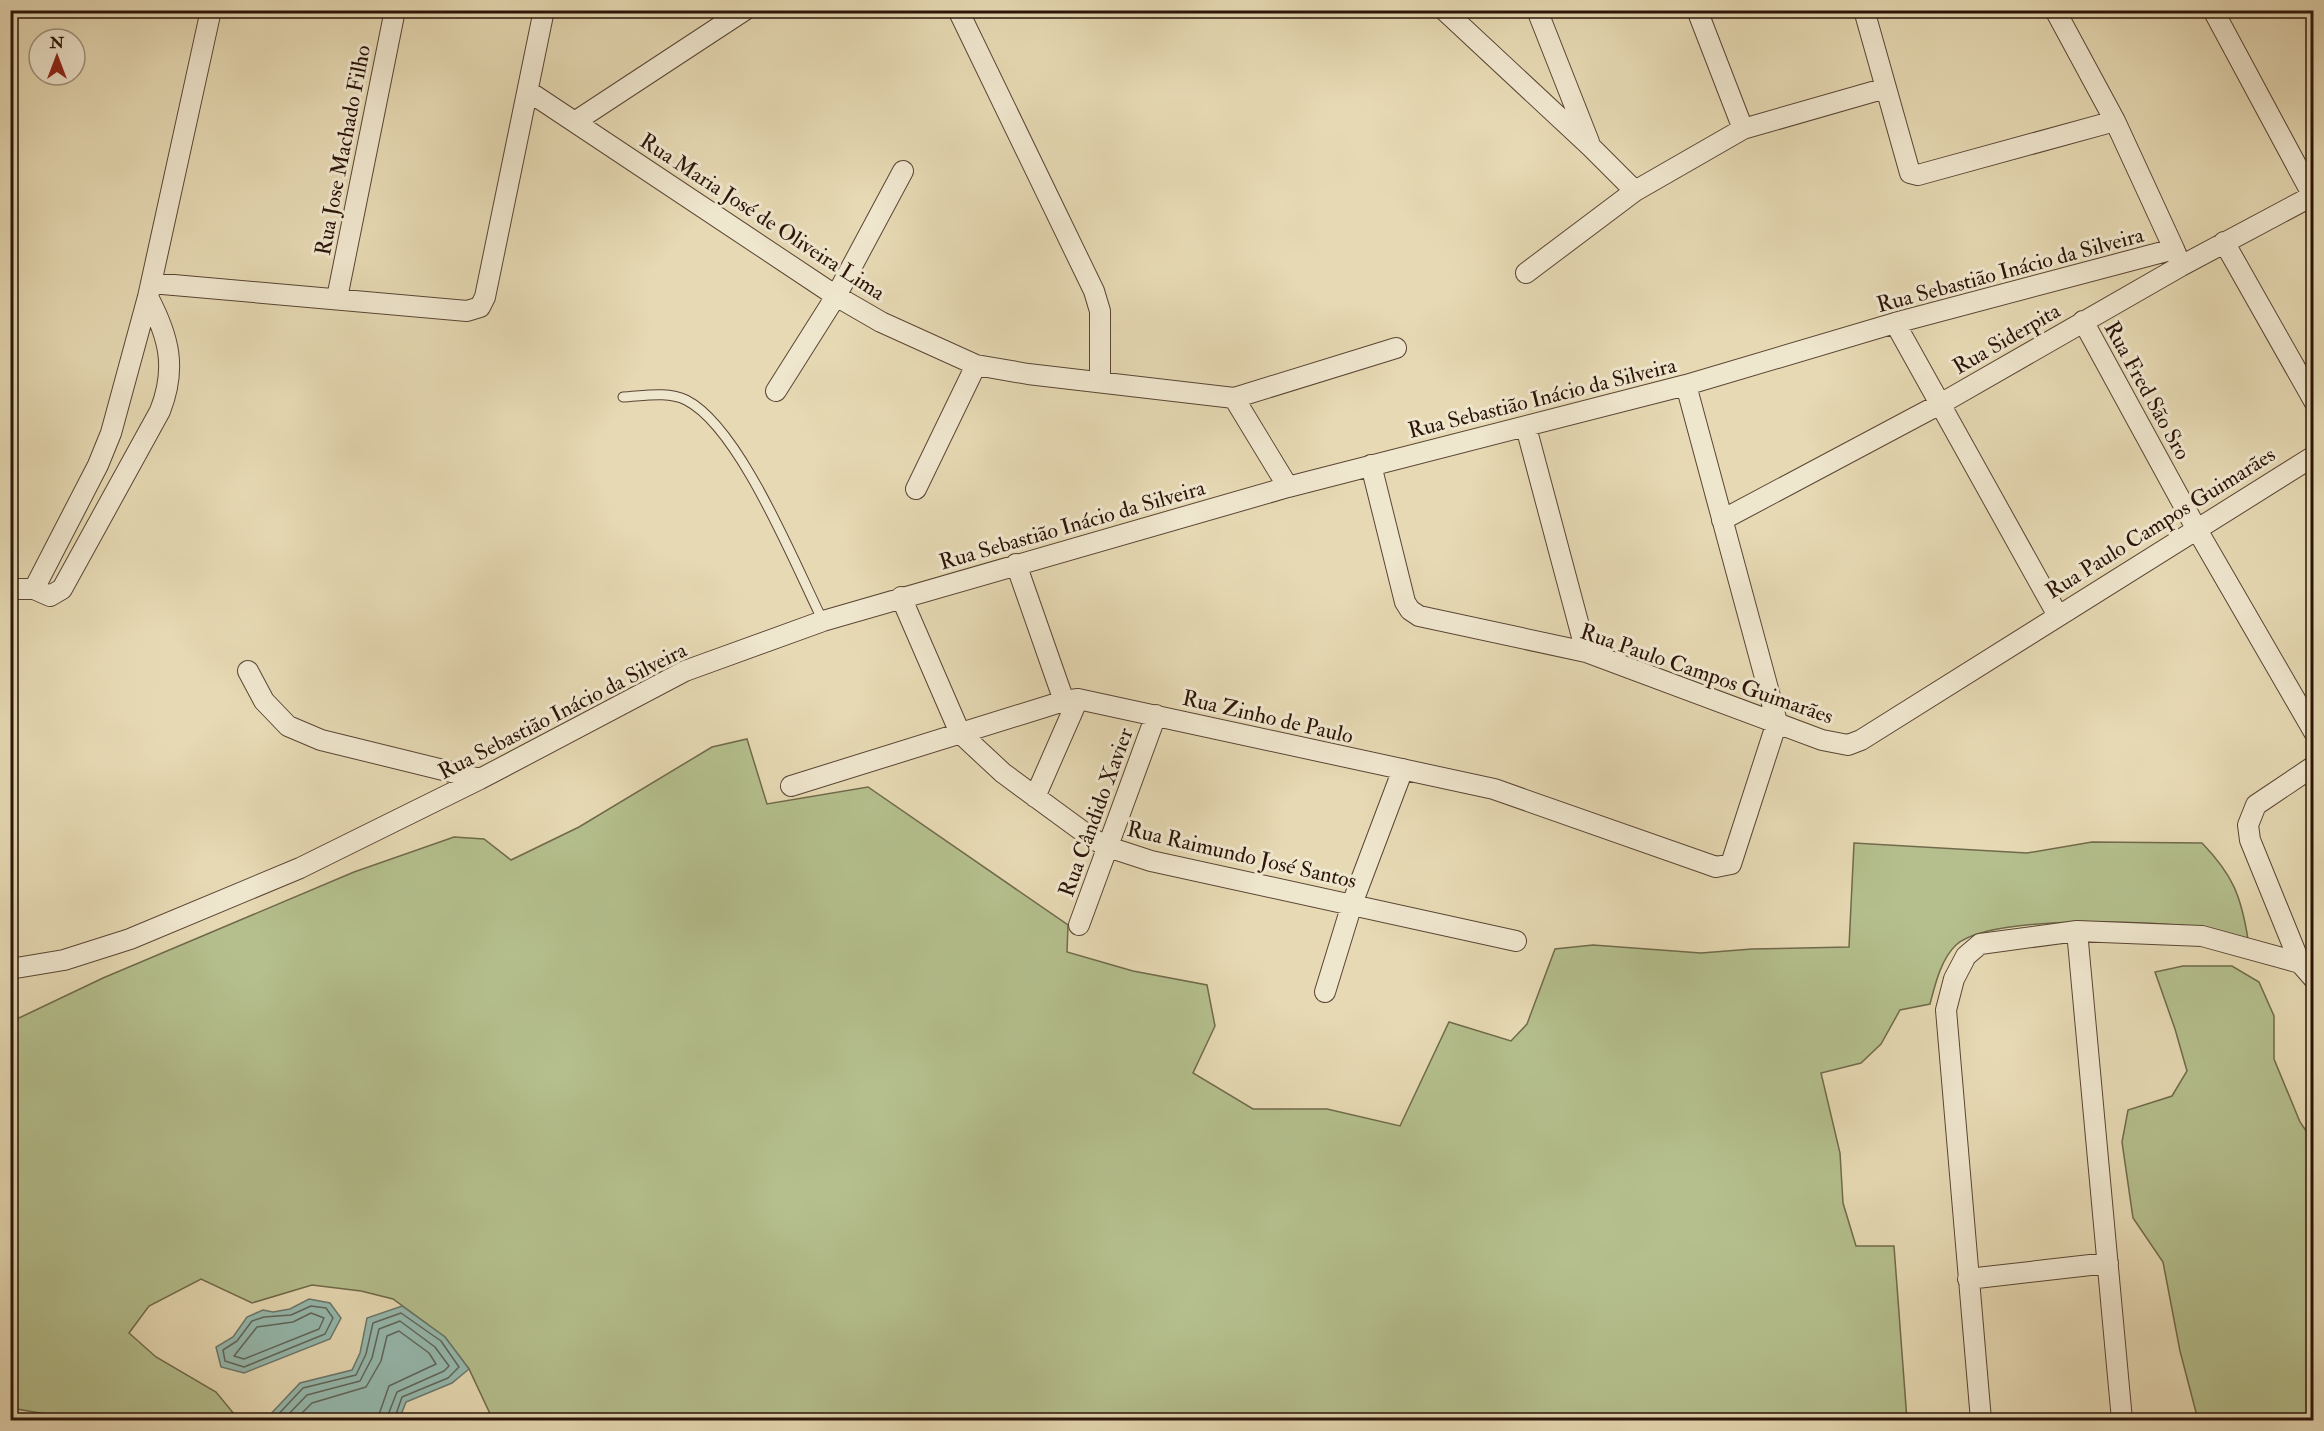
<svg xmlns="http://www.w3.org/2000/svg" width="2324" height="1431" font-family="'IM FELL Double Pica',serif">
	<rect width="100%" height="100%" fill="#e6d9b3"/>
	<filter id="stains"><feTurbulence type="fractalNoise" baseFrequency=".00333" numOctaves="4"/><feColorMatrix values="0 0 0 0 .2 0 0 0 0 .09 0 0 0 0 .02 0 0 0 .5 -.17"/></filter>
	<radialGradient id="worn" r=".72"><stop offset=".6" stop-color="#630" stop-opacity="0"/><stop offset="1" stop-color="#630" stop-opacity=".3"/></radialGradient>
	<path fill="#b4bf8d" stroke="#706a4b" stroke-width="1.5" d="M 747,739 L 767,804 L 868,787 L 1068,925 L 1067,952 L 1133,971 L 1207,985 L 1215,1026 L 1193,1073 L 1253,1109 L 1327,1109 L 1400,1126 L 1449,1022 L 1511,1041 L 1527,1024 L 1555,949 L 1593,945 L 1701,953 L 1752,949 L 1849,947 L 1854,843 L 2027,853 L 2092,842 L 2202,843 C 2233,875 2241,896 2248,939 C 2234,935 2219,930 2204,928 C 2156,921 1990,914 1956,945 C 1941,959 1935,985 1930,1004 L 1900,1010 L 1881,1044 L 1861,1063 L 1821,1073 L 1840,1153 L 1843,1203 L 1856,1246 L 1894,1246 L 1907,1420 L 493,1420 L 469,1369 L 445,1337 L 393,1299 L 361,1291 L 312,1285 L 252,1303 L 201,1279 L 149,1306 L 129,1333 L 156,1357 L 216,1392 L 239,1420 L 81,1420 L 11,1408 L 11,1016 L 19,1018 L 103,978 L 354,872 L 454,837 L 484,839 L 511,860 L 579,827 L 712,747 Z
		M 2183,966 L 2232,966 L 2259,982 L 2274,1016 L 2274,1059 L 2300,1122 L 2313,1141 L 2313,1420 L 2198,1420 L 2180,1351 L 2163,1262 L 2133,1218 L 2122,1142 L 2128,1110 L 2172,1096 L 2187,1071 L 2175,1029 L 2155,972 Z"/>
	<path fill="#96baaf" stroke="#6b786d" stroke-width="1.5" d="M 309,1299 L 330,1303 L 341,1318 L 330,1339 L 244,1373 L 221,1367 L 216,1347 L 233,1337 L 247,1317 L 263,1310 L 273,1312 L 290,1309 Z
		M 402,1306 L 445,1337 L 469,1369 L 452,1383 L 406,1402 L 399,1420 L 265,1420 L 300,1383 L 352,1370 L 360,1353 L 367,1318 Z"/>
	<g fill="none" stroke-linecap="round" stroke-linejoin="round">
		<path stroke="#60675c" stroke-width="1.5" d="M 311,1306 L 326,1308 L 333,1318 L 325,1334 L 244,1367 L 225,1361 L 223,1350 L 237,1341 L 252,1321 L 264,1317 L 291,1315 Z
			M 311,1313 L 324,1318 L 319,1329 L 244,1359 L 234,1356 L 257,1327 L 293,1322 Z
			M 273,1420 L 303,1388 L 356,1375 L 366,1354 L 373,1323 L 401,1313 L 441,1341 L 459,1367 L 448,1378 L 402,1397 L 394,1420
			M 283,1420 L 307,1395 L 360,1381 L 372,1358 L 379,1329 L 400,1321 L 435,1347 L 449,1366 L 444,1371 L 397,1392 L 386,1420
			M 295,1420 L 312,1403 L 366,1387 L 381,1361 L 387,1336 L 399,1331 L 429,1353 L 436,1364 L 389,1386 L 377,1420"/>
		<g stroke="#5a4534" stroke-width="11">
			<path id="service" d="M 623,397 C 643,396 668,391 686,400 C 740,427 795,565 823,621"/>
		</g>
		<g stroke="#5a4534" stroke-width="22">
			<path id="minor" d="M 958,10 L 1094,291 L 1100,311 L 1100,382
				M 1444,10 L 1591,147 L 1635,191
				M 1537,10 L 1589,142
				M 1697,10 L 1743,129
				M 1864,10 L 1910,173 L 1918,175 L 2115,121
				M 2055,10 L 2115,121 L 2174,249
				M 2213,10 L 2313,196
				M 528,91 L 836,296 L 881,322 L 976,365 L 1028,374 L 1234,398 L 1288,487
				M 576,121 L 745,10
				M 2224,242 L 2314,401
				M 1526,273 L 1635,191 L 1743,129 L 1886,88
				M 151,283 L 467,311 L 480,307 L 485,297 L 544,10
				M 337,298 L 395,10
				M 2083,321 L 2196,528 L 2314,732
				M 1895,323 L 2057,614
				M 776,391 L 836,296 L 903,171
				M 1234,398 L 1396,348
				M 1526,427 L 1586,652
				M 1371,465 L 1405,602 L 1410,610 L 1419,616 L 1586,652 L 1822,740 L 1848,745 L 1861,740 L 2314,456
				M 916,489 L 976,365
				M 1722,520 L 1942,403 L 2181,266 L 2314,195
				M 1016,564 L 1064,701
				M 10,589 L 34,589 L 50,596 L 62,589 L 160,411 C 177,368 169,337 148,297
				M 34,589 L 98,465 L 111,433 L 148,297 L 211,10
				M 901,597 L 960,733 L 1003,773 L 1093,839 L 1108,847 L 1151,861 L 1516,941
				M 248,671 L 264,701 L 288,726 L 321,740 L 480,779
				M 2314,766 L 2256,805 L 2248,825 L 2250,840 L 2300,963 L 2314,979
				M 791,786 L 1064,701 L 1078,699 L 1494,789 L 1716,867 L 1731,864 L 1777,722 L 1686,385
				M 1035,797 L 1078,699
				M 1079,925 L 1156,715
				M 2077,931 L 2122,1420
				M 10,969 L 64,960 L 130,939 L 300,868 L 480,779 L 685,671 L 823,621 L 1288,487 L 1686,385 L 1895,323 L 2174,249 L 2181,266
				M 1325,992 L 1352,904 L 1403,769
				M 1968,1279 L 2108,1263
				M 1981,1420 L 1946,1010 L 1954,979 L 1966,956 L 1980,944 L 2077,931 L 2202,936 L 2300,963"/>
		</g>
		<use href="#service" stroke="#efe6ce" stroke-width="9"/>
		<use href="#minor" stroke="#efe6ce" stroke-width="20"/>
	</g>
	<g text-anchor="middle" stroke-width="6" stroke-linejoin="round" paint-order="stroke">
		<g font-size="22" fill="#2b1409" stroke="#efe6ce">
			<text transform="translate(342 150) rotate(-79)" y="8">Rua Jose Machado Filho</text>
			<text transform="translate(763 216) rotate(33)" y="8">Rua Maria José de Oliveira Lima</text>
			<text transform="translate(2010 269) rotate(-15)" y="8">Rua Sebastião Inácio da Silveira</text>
			<text transform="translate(2006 338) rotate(-30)" y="8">Rua Siderpita</text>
			<text transform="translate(2148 390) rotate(61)" y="8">Rua Fred São Sro</text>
			<text transform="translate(1542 397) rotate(-14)" y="8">Rua Sebastião Inácio da Silveira</text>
			<text transform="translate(2160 522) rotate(-32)" y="8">Rua Paulo Campos Guimarães</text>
			<text transform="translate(1072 524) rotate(-16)" y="8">Rua Sebastião Inácio da Silveira</text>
			<text transform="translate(1707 673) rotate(19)" y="8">Rua Paulo Campos Guimarães</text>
			<text transform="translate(562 710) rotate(-27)" y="8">Rua Sebastião Inácio da Silveira</text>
			<text transform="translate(1268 716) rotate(13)" y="8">Rua Zinho de Paulo</text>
			<text transform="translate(1095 812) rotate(-70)" y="8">Rua Cândido Xavier</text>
			<text transform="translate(1242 854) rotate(13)" y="8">Rua Raimundo José Santos</text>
		</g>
	</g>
	<rect width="2324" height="1431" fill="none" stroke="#e6d9b3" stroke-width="36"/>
	<rect x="12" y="12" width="2300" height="1407" fill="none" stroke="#2b1409" stroke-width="3"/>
	<rect x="18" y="18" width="2288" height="1395" fill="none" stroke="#2b1409" stroke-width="1.5"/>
	<g transform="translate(57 57)"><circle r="28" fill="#efe6ce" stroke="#a1927f" stroke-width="1.5"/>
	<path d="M0-4.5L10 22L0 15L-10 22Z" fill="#8f2418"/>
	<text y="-9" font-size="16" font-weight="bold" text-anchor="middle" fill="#2b1409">N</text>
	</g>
	<rect width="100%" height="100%" filter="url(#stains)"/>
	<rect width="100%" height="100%" fill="url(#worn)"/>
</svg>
